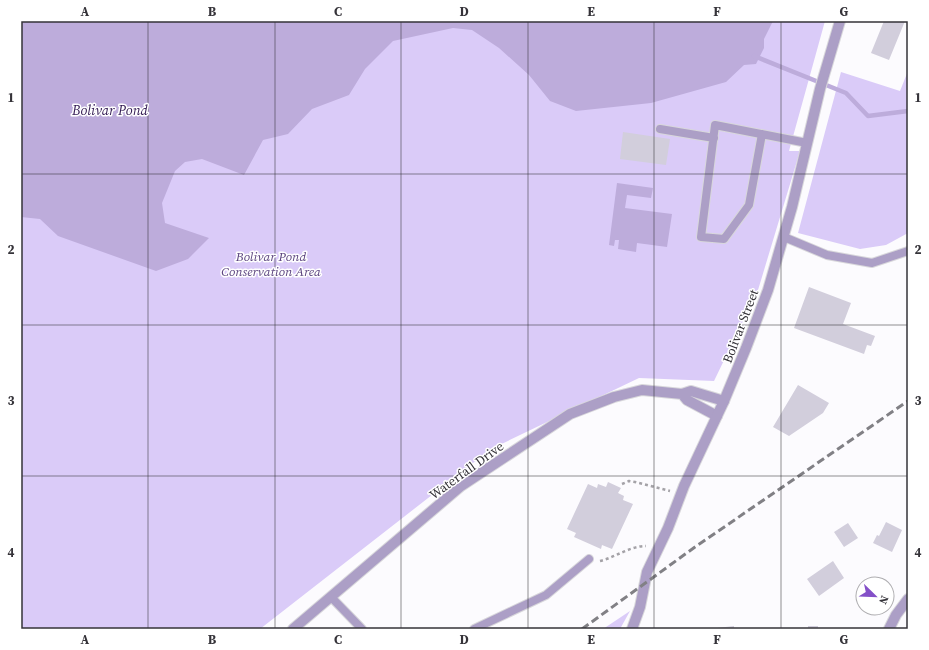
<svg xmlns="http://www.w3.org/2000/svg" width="929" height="650" font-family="'Source Serif 4',serif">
	<rect width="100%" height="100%" fill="#fcfbfe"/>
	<path fill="#dacbf8" d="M 21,21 L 825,21 L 789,151 L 800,151 L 758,290 L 714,381 L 639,378 L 491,449 L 260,629 L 21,629 Z
		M 908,71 L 908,233 L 886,245 L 860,249 L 798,233 L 841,72 L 900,91 Z
		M 630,611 L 620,629 L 603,629 Z"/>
	<path fill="#bdacdb" d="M 21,21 L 773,21 L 764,39 L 764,48 L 756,64 L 744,65 L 726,82 L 651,103 L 576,111 L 550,101 L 529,75 L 499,48 L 472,30 L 453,28 L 393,41 L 365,69 L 349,95 L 312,109 L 288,134 L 263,140 L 244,175 L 202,159 L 185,162 L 175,171 L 162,203 L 165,223 L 209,238 L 188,259 L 156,271 L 58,236 L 40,219 L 21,217 Z
		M 617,183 L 653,188 L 651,198 L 627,195 L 625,208 L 672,214 L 667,247 L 637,243 L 636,252 L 618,249 L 619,240 L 615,240 L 614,246 L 609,245 Z"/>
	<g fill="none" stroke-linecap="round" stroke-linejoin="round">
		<path stroke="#bdacdb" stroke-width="4.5" d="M 754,56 L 846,93 L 868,116 L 908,111"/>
	</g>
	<path fill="#d2cedc" d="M 884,21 L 905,21 L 889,60 L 871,53 Z
		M 623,132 L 670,139 L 666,165 L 620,159 Z
		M 809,287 L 851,303 L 843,324 L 875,336 L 871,346 L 867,345 L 864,354 L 794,328 Z
		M 798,385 L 829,403 L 823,413 L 789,436 L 773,427 Z
		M 608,482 L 621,488 L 618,493 L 624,496 L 623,500 L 633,504 L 612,549 L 602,545 L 601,549 L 574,537 L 576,533 L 567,529 L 588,484 L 597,488 L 598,484 L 606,487 Z
		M 886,522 L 902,530 L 892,552 L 873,543 L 877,535 L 879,536 Z
		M 848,523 L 858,538 L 844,547 L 834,532 Z
		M 833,561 L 844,578 L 819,596 L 807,579 Z
		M 734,626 L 734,629 L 717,629 L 717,628 Z
		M 808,626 L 818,626 L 818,629 L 808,629 Z"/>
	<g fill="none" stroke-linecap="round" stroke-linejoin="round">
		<g stroke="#d8d7db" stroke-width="10">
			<path id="service" d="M 660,129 L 714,138
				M 762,134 L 749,205 L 724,239 L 701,237 L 715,125 C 746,131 777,137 807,143
				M 784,237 L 827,255 L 872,263 L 908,251
				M 331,597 L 362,629
				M 474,629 L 546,595 L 589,559"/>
		</g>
		<g stroke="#d8d7db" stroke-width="12">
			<path id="minor" d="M 717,416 L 687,400 L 682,394 L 691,391 L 724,401
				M 293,629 L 461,486 L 570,414 L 614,397 L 642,390 L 682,394
				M 889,629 L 896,615 L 908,599"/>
		</g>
		<g stroke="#d8d7db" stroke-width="12">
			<path id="tertiary" d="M 632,629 L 640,607 L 647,572 L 668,528 L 684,486 L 724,401 L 746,348 L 768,290 L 792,207 L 820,89 L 840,21"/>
		</g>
		<path stroke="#a4a2a7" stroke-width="2.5" stroke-dasharray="3 3" stroke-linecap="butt" d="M 622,484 L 629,481 L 635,482 L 670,491
			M 600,561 C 616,557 630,546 646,546"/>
		<use href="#service" stroke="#ac9fc6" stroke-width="8"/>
		<use href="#minor" stroke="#ac9fc6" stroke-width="10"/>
		<use href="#tertiary" stroke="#ac9fc6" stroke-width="10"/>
		<path stroke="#818085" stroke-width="3" stroke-dasharray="8 4" stroke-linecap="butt" d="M 582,629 L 695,547 L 908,401"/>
	</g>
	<path fill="none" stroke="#353339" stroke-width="1" stroke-opacity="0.55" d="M 148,21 L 148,629M 275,21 L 275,629M 401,21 L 401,629M 528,21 L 528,629M 654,21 L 654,629M 781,21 L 781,629M 21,174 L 908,174M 21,325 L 908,325M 21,476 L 908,476"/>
	<g text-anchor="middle" stroke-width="3" stroke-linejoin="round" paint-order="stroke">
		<g font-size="13" font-style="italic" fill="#5b447f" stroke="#fff">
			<text x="271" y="261">Bolivar Pond<tspan x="271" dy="15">Conservation Area</tspan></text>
		</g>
		<g font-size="13" fill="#353339" stroke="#fff">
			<text transform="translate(740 326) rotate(-69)" y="5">Bolivar Street</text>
			<text transform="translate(466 470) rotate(-36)" y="5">Waterfall Drive</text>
		</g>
		<g font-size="14" font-style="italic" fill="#341c54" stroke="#fff">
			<text x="110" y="115">Bolivar Pond</text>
		</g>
	</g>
	<rect width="929" height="650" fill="none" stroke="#ffffff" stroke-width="44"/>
	<g transform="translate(875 596) rotate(113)"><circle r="19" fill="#ffffff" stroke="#aeadb0"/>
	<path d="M0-3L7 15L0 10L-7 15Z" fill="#8450c8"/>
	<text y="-6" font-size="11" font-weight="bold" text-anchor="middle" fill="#353339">N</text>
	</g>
	<rect x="22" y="22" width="885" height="606" fill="none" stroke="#353339" stroke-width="1.5"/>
	<g font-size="13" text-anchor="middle" font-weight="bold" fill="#353339">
		<text x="85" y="16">A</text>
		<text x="212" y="16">B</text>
		<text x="338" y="16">C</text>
		<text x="464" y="16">D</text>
		<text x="591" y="16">E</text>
		<text x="717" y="16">F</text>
		<text x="844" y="16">G</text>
		<text x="11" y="102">1</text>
		<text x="918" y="102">1</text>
		<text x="11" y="254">2</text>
		<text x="918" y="254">2</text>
		<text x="11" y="405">3</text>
		<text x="918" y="405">3</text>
		<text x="11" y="557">4</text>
		<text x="918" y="557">4</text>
		<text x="85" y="644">A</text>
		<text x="212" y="644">B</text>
		<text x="338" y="644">C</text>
		<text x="464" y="644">D</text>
		<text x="591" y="644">E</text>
		<text x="717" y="644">F</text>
		<text x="844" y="644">G</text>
	</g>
</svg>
